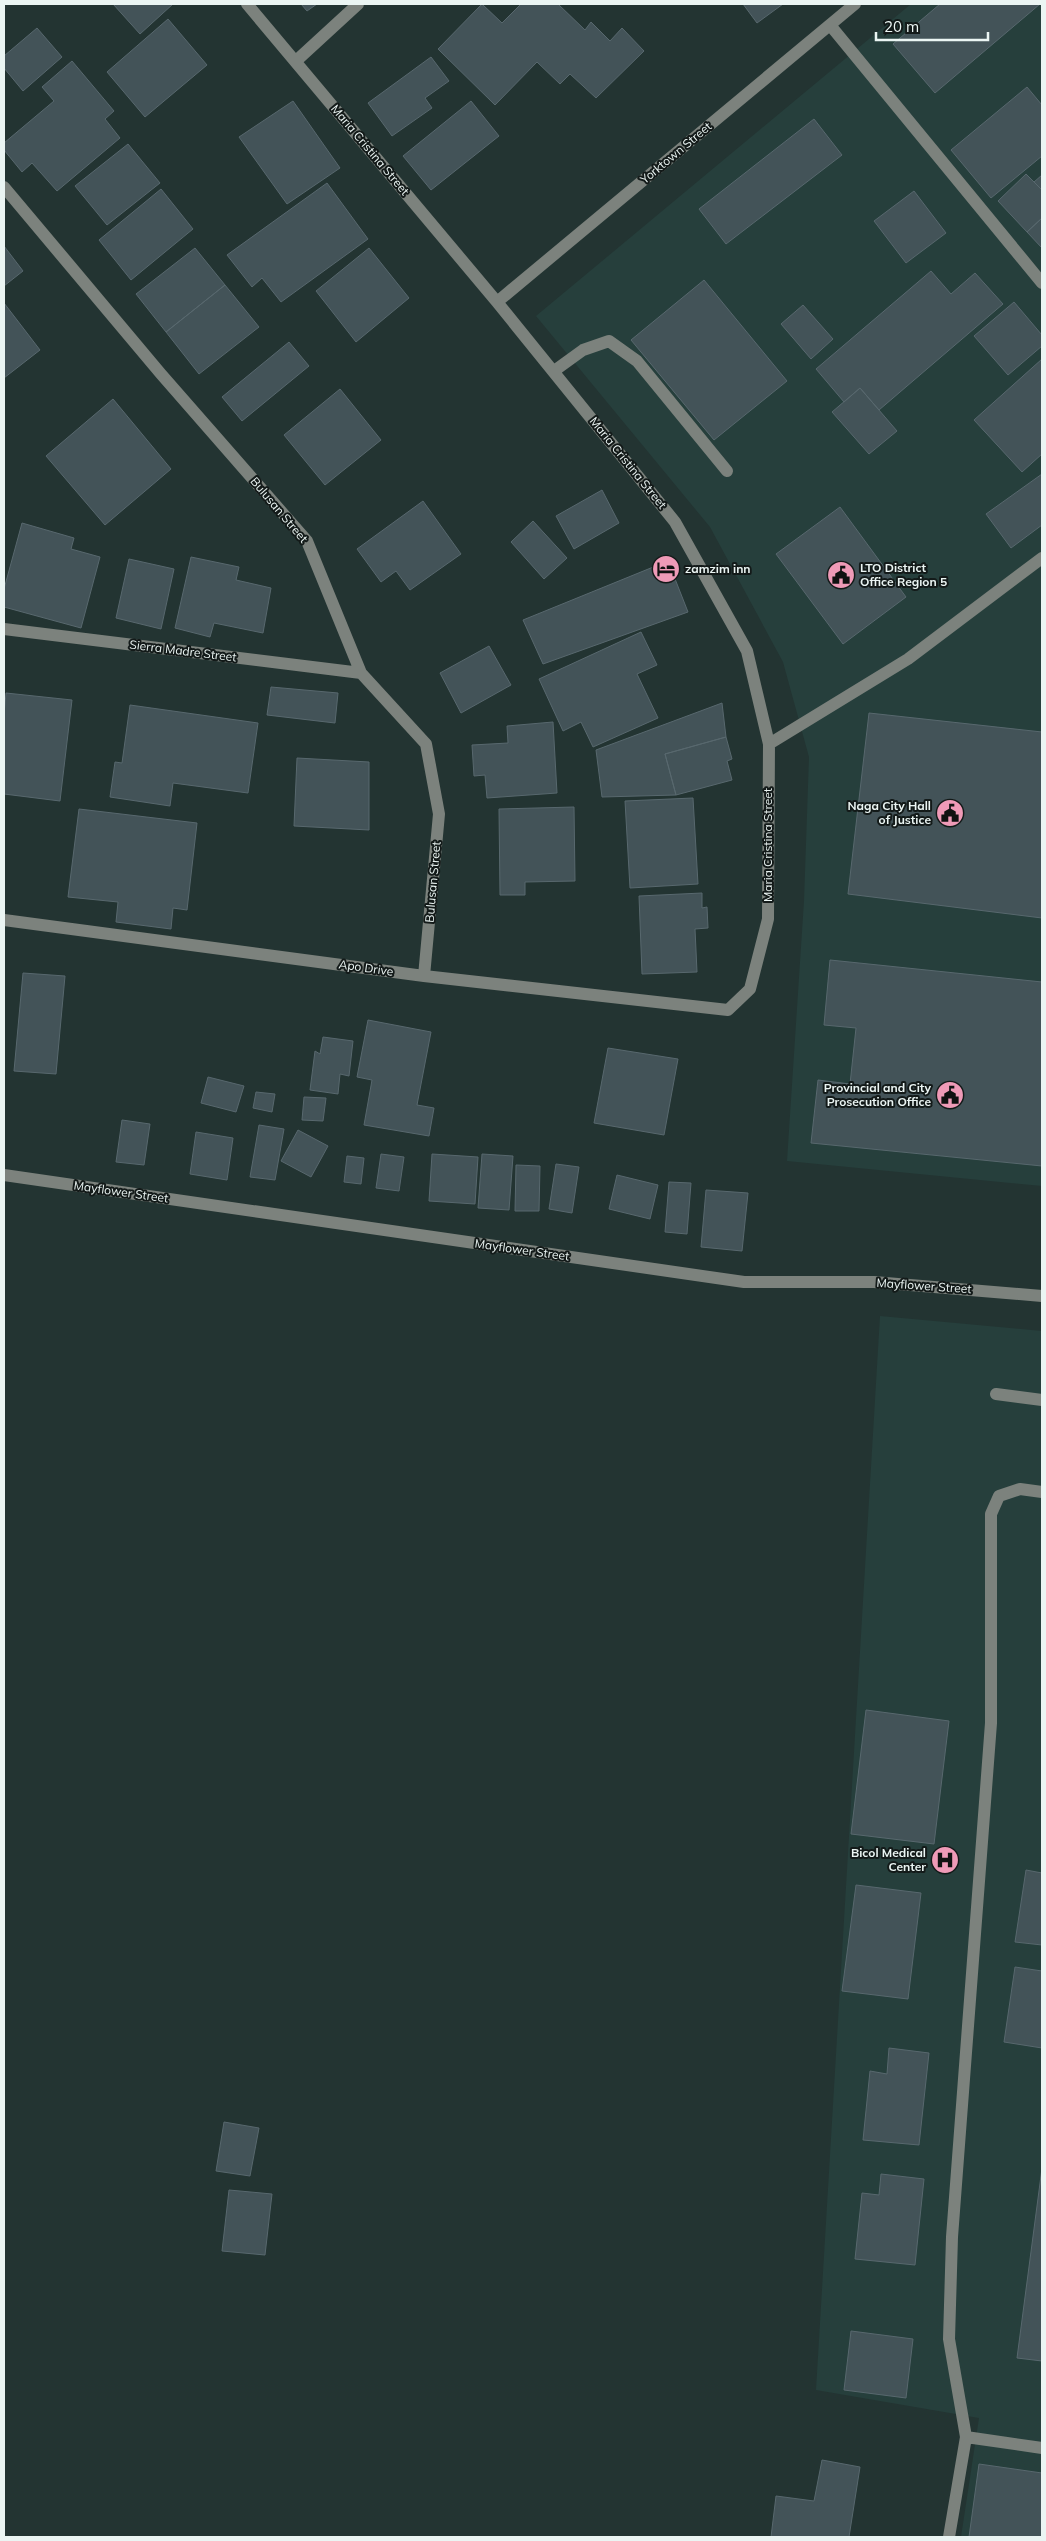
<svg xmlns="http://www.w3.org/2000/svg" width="1046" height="2541" font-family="Mulish,sans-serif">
	<rect width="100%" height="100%" fill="#233432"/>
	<path fill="#263f3c" d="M 911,4 L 1042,4 L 1042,1186 L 787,1161 L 804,901 L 809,757 L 783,662 L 710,527 L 536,316 Z
		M 880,1316 L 1042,1331 L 1042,2537 L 961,2537 L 979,2418 L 816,2390 Z"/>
	<path fill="#435358" stroke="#58686e" d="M 113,4 L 173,4 L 140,34 Z
		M 301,4 L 317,4 L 307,11 Z
		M 482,4 L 502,23 L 521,4 L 558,4 L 585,30 L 591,22 L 610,41 L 622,28 L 644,51 L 596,98 L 570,74 L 560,84 L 537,62 L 495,105 L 438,49 Z
		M 743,4 L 783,4 L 757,23 Z
		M 940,4 L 1040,4 L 935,93 L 893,44 Z
		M 168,19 L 207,65 L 145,117 L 107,72 Z
		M 37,28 L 62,57 L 23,91 L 4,68 L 4,56 Z
		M 431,57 L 449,81 L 425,98 L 432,108 L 392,136 L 368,103 Z
		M 72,61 L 114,111 L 105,119 L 120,138 L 57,191 L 32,163 L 22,172 L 4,150 L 4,143 L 54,101 L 42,87 Z
		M 1027,87 L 1042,105 L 1042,156 L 991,198 L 951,150 Z
		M 293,101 L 340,168 L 287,204 L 239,137 Z
		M 471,101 L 499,136 L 431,190 L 403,156 Z
		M 814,119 L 842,155 L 726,244 L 699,209 Z
		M 128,144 L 160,183 L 107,225 L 75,186 Z
		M 1026,174 L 1042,190 L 1042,218 L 1027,232 L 998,201 Z
		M 1042,175 L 1042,190 L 1034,182 Z
		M 327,183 L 368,239 L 281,302 L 262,278 L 252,287 L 227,255 Z
		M 161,189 L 193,229 L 131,280 L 99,240 Z
		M 914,191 L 946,233 L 906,263 L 874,221 Z
		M 1042,218 L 1042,248 L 1027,232 Z
		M 4,246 L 23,271 L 4,286 Z
		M 195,248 L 225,285 L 166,332 L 136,294 Z
		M 369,248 L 409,298 L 356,342 L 316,291 Z
		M 931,271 L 951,294 L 975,273 L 1003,304 L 879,410 L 860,388 L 844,402 L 816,369 Z
		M 704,280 L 787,381 L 714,440 L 631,340 Z
		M 225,285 L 259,327 L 199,374 L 166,332 Z
		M 1014,302 L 1042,335 L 1042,346 L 1008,375 L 974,336 Z
		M 4,303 L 40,350 L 4,378 Z
		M 803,305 L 833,339 L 811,359 L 781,324 Z
		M 289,342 L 309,366 L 242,421 L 222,397 Z
		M 1042,359 L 1042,454 L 1022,472 L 974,420 Z
		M 860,388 L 897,431 L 869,454 L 832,412 Z
		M 340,389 L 381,440 L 325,485 L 284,435 Z
		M 113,399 L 171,469 L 105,525 L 46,456 Z
		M 1042,474 L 1042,525 L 1011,548 L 986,514 Z
		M 602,490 L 619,523 L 574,549 L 556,516 Z
		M 423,501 L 461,554 L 410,590 L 396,571 L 381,582 L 357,549 Z
		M 840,507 L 906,597 L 843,644 L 776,554 Z
		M 533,521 L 567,558 L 544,579 L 511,542 Z
		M 22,523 L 74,538 L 71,549 L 100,557 L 81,628 L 4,607 L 4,589 Z
		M 191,557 L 239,567 L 236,580 L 271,588 L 263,633 L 214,623 L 210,637 L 175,628 Z
		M 129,559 L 174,569 L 161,629 L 116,618 Z
		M 668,561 L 688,612 L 543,664 L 523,620 Z
		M 641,632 L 657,665 L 637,674 L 658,718 L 593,747 L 581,722 L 563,731 L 539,679 Z
		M 489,646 L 511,685 L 461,713 L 440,673 Z
		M 271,687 L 338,693 L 335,723 L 267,715 Z
		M 6,693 L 72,700 L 60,801 L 4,794 L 4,715 Z
		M 722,703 L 726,737 L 665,754 L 676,795 L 602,797 L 596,750 Z
		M 130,705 L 258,723 L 248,793 L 173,783 L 170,806 L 110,797 L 115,762 L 122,763 Z
		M 869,713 L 1042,732 L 1042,918 L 848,894 Z
		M 553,722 L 557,793 L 487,798 L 485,775 L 474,776 L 472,745 L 508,743 L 507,726 Z
		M 726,737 L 732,759 L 727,761 L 732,780 L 676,795 L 665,754 Z
		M 297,758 L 369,762 L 369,830 L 294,826 Z
		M 693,798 L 698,884 L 630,888 L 625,801 Z
		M 574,807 L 575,881 L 525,882 L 525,895 L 500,895 L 499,809 Z
		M 79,809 L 197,823 L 187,910 L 173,908 L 171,929 L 116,922 L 118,902 L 68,897 Z
		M 702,893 L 702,908 L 707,907 L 708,928 L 695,929 L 697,972 L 642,974 L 639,896 Z
		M 830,960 L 1042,982 L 1042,1166 L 811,1143 L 818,1080 L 850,1084 L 856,1028 L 824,1025 Z
		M 23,973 L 65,976 L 56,1074 L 14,1071 Z
		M 368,1020 L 431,1032 L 417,1105 L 434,1108 L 429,1136 L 364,1125 L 372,1080 L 357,1077 Z
		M 323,1037 L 353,1041 L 349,1076 L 340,1074 L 338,1094 L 310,1090 L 315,1051 L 320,1054 Z
		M 608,1048 L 678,1059 L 664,1135 L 594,1123 Z
		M 208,1077 L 244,1086 L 236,1112 L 201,1103 Z
		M 256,1092 L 275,1094 L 272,1112 L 253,1108 Z
		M 304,1097 L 326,1098 L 323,1121 L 302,1120 Z
		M 122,1120 L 150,1124 L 144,1165 L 116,1162 Z
		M 259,1125 L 284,1129 L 275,1180 L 250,1177 Z
		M 298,1130 L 328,1146 L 311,1177 L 281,1161 Z
		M 196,1132 L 233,1138 L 227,1180 L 190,1174 Z
		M 381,1154 L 404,1157 L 399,1191 L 376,1188 Z
		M 432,1154 L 478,1157 L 475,1204 L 429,1201 Z
		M 482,1154 L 513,1156 L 509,1210 L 478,1208 Z
		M 347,1156 L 364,1158 L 361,1184 L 344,1182 Z
		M 556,1164 L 579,1167 L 572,1213 L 549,1209 Z
		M 516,1165 L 540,1166 L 539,1211 L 515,1211 Z
		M 617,1175 L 658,1185 L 650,1219 L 609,1209 Z
		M 669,1182 L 691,1183 L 687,1234 L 665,1232 Z
		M 706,1190 L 748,1193 L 742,1251 L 701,1247 Z
		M 866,1710 L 949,1721 L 934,1844 L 851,1834 Z
		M 1026,1870 L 1042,1873 L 1042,1945 L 1015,1942 Z
		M 856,1885 L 921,1893 L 908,1999 L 842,1991 Z
		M 1015,1967 L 1042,1971 L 1042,2048 L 1004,2042 Z
		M 889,2048 L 929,2053 L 919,2145 L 863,2140 L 870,2071 L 887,2074 Z
		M 224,2122 L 259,2128 L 250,2176 L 216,2171 Z
		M 1042,2168 L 1042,2361 L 1017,2358 Z
		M 881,2174 L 924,2179 L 915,2265 L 855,2259 L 862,2193 L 879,2195 Z
		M 229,2190 L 272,2194 L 265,2255 L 222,2251 Z
		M 851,2331 L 913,2339 L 906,2398 L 844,2390 Z
		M 822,2460 L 860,2467 L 849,2537 L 771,2537 L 776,2496 L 814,2501 Z
		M 979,2464 L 1042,2473 L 1042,2537 L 969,2537 Z"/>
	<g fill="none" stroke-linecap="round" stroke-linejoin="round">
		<path stroke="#7c827d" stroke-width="12" d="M 830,25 L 1042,283
			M 296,61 L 358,4
			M 4,187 L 161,374 L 307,541 L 361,673 L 426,744 L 439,814 L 424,976
			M 497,302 L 855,4
			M 554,371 L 583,350 L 609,341 L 637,361 L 727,471
			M 4,629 L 361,673
			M 769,744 L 908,659 L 1042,558
			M 4,920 L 424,976 L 728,1010 L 750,989 L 768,919 L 769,744 L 747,651 L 675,522 L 497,302 L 247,4
			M 4,1175 L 744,1282 L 874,1282 L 1042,1296
			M 996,1394 L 1042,1400
			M 966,2437 L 1042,2448
			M 949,2537 L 966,2437 L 949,2339 L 952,2237 L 991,1723 L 991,1514 L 999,1496 L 1020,1489 L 1042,1492"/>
	</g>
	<defs>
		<g id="hotel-disc" transform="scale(1.4375)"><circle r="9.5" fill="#ef9ab7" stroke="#131a19"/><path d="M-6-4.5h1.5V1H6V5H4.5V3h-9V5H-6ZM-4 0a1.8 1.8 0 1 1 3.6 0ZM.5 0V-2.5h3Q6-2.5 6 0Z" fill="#111"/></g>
		<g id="civic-disc" transform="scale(1.4375)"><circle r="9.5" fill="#ef9ab7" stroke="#131a19"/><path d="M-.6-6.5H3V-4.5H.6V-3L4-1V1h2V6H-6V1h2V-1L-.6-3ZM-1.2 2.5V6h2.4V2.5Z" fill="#111"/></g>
		<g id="hospital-disc" transform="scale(1.4375)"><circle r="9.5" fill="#ef9ab7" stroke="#131a19"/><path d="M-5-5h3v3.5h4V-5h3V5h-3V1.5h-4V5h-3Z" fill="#111"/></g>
	</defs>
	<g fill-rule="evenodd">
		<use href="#hotel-disc" x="666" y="569"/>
		<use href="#civic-disc" x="841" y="575"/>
		<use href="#civic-disc" x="950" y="813"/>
		<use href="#civic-disc" x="950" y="1095"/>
		<use href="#hospital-disc" x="945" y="1860"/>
	</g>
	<g text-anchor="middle" stroke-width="4" stroke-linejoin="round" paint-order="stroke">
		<g font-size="12" fill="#ebf5f3" stroke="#131a19">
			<text transform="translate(370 150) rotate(50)" y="4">Maria Cristina Street</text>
			<text transform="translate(676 153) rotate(-40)" y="4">Yorktown Street</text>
			<text transform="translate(628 463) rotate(51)" y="4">Maria Cristina Street</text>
			<text transform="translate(279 510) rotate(50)" y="4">Bulusan Street</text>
			<text transform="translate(183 651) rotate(7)" y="4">Sierra Madre Street</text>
			<text transform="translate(768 845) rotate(-90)" y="4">Maria Cristina Street</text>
			<text transform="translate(433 882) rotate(-85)" y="4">Bulusan Street</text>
			<text transform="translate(366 968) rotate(8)" y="4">Apo Drive</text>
			<text transform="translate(121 1192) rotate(8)" y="4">Mayflower Street</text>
			<text transform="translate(522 1250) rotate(8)" y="4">Mayflower Street</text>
			<text transform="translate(924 1286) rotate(4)" y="4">Mayflower Street</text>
		</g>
		<g font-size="12" font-weight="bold" fill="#ebf5f3" stroke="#131a19" text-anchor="end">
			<text x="860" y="572" text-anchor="start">LTO District<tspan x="860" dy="14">Office Region 5</tspan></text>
			<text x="685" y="573" text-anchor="start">zamzim inn</text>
			<text x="931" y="810">Naga City Hall<tspan x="931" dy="14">of Justice</tspan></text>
			<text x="931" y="1092">Provincial and City<tspan x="931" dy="14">Prosecution Office</tspan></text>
			<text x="926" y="1857">Bicol Medical<tspan x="926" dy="14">Center</tspan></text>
		</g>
	</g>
	<rect width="1046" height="2541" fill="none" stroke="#ebf5f3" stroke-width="10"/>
	<path d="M876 32v8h112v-8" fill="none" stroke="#ebf5f3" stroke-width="2.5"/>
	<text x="884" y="32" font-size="15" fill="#ebf5f3" stroke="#131a19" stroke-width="4" paint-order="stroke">20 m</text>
</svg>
